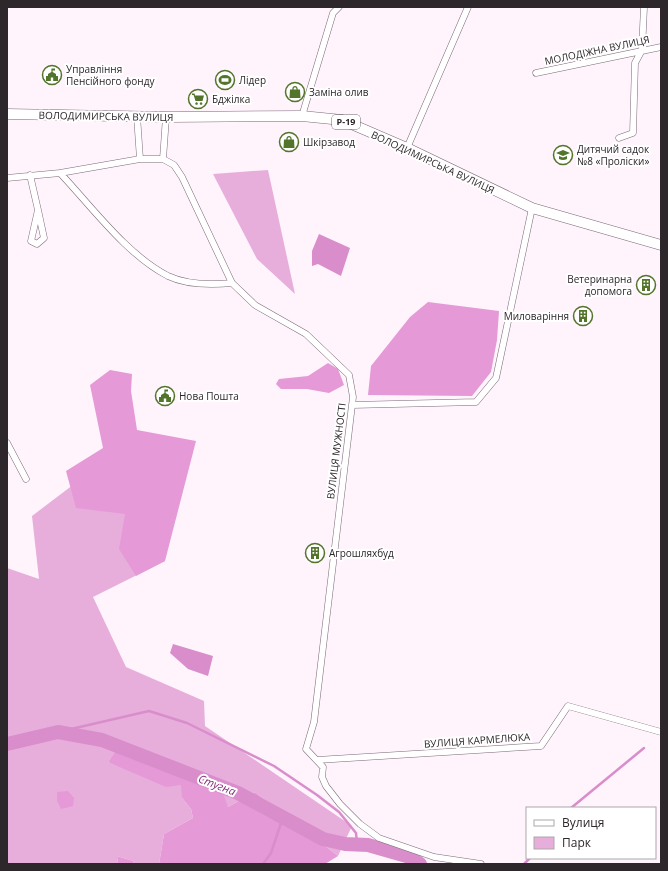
<svg xmlns="http://www.w3.org/2000/svg" width="668" height="871" font-family="'Open Sans',sans-serif">
	<rect width="100%" height="100%" fill="#fff3fc"/>
	<path fill="#e7aedc" d="M 268,170 L 295,294 L 257,259 L 213,174 Z
		M 123,447 L 165,561 L 93,597 L 126,667 L 204,701 L 205,726 L 352,826 L 338,856 L 255,792 L 228,807 L 201,783 L 118,749 L 108,762 L 182,785 L 182,798 L 191,809 L 193,818 L 164,834 L 159,864 L 134,864 L 133,861 L 117,856 L 118,864 L 7,864 L 7,568 L 39,579 L 32,516 Z"/>
	<path fill="#e599d7" d="M 428,302 L 499,311 L 497,340 L 491,372 L 472,396 L 368,395 L 371,366 L 410,317 Z
		M 328,363 L 338,369 L 344,385 L 329,393 L 307,389 L 281,389 L 276,384 L 279,379 L 308,376 Z
		M 110,370 L 132,374 L 131,391 L 137,430 L 196,441 L 165,561 L 136,576 L 119,549 L 125,514 L 76,508 L 66,471 L 103,448 L 90,385 Z
		M 118,748 L 223,793 L 228,807 L 255,792 L 338,856 L 325,864 L 159,864 L 164,834 L 193,818 L 191,809 L 182,798 L 181,785 L 166,787 L 108,762 Z
		M 68,791 L 74,798 L 73,806 L 61,809 L 57,801 L 57,792 Z
		M 117,856 L 133,861 L 134,864 L 118,864 Z"/>
	<path fill="#d98ecb" d="M 319,234 L 350,248 L 341,276 L 318,264 L 312,266 L 312,251 Z
		M 173,644 L 213,656 L 208,676 L 188,669 L 170,653 Z"/>
	<g fill="none" stroke-linecap="round" stroke-linejoin="round">
		<path stroke="#d98ecb" stroke-width="2.5" d="M 58,732 L 149,711 L 187,723 L 274,766 L 317,795 L 339,812 L 356,833 L 357,843
			M 571,808 L 644,748
			M 263,864 L 271,853 L 283,817
			M 524,864 L 530,858"/>
		<path stroke="#d98ecb" stroke-width="14" d="M 7,744 L 58,732 L 102,740 L 238,793 L 323,839 L 345,844 L 368,845 L 410,857 L 420,864"/>
		<g stroke="#7b6a77" stroke-width="7">
			<path id="street" d="M 536,73 L 661,47
				M 137,116 L 140,159 L 163,159 L 166,117
				M 302,116 L 333,13 L 339,7
				M 619,138 L 633,133 L 635,63 L 642,50 L 644,7
				M 407,148 L 468,7
				M 163,159 L 174,165 L 182,177 L 232,283 L 255,305 L 306,334 L 349,375 L 353,397 L 352,405 L 314,722 L 306,749 L 323,767 L 322,777 L 326,786 L 340,804 L 360,824 L 379,838 L 434,857 L 481,864
				M 60,173 C 92,207 127,255 168,276 C 187,285 211,285 232,283
				M 30,175 L 38,210 L 31,241 L 37,244 L 44,238 L 38,210
				M 7,178 L 60,173 L 140,159
				M 352,405 L 476,402 L 496,378 L 532,208
				M 7,443 L 26,479
				M 317,760 L 541,746 L 568,706 L 661,732"/>
		</g>
		<g stroke="#7b6a77" stroke-width="11">
			<path id="primary" d="M 7,114 L 170,117 L 302,116 L 342,120 L 407,148 L 532,208 L 661,245"/>
		</g>
		<use href="#street" stroke="#fff" stroke-width="6"/>
		<use href="#primary" stroke="#fff" stroke-width="10"/>
	</g>
	<defs>
		<g id="civic-ring" transform="scale(1)"><circle r="9.5" fill="#fff" stroke="#52742b" stroke-width="1.5"/><path d="M-.6-6.5H3V-4.5H.6V-3L4-1V1h2V6H-6V1h2V-1L-.6-3ZM-1.2 2.5V6h2.4V2.5Z" fill="#52742b"/></g>
		<g id="stadium-ring" transform="scale(1)"><circle r="9.5" fill="#fff" stroke="#52742b" stroke-width="1.5"/><path d="M0-5a6.5 5 0 1 0 0 10a6.5 5 0 1 0 0-10ZM-3.5-1.8h7v3.6h-7Z" fill="#52742b"/></g>
		<g id="shop-ring" transform="scale(1)"><circle r="9.5" fill="#fff" stroke="#52742b" stroke-width="1.5"/><path d="M-5-2.5h2.3a2.7 3.5 0 0 1 5.4 0H5L5.5 6h-11ZM-1.5-2.5h3a1.5 2.3 0 0 0-3 0Z" fill="#52742b"/></g>
		<g id="supermarket-ring" transform="scale(1)"><circle r="9.5" fill="#fff" stroke="#52742b" stroke-width="1.5"/><path d="M-6-5.5h2.5l.6 2H6L4.5 2H-2.5L-4.4-4H-6ZM-1.5 3.2a1.3 1.3 0 1 0 .1 0ZM3 3.2a1.3 1.3 0 1 0 .1 0Z" fill="#52742b"/></g>
		<g id="school-ring" transform="scale(1)"><circle r="9.5" fill="#fff" stroke="#52742b" stroke-width="1.5"/><path d="M0-5L7-2L0 1L-7-2ZM-4 1L0 2.5L4 1V4Q0 6-4 4Z" fill="#52742b"/></g>
		<g id="building-ring" transform="scale(1)"><circle r="9.5" fill="#fff" stroke="#52742b" stroke-width="1.5"/><path d="M-4-6H4V6H1V3H-1V6H-4ZM-2.5-4.3h1.7v1.8h-1.7ZM.8-4.3h1.7v1.8H.8ZM-2.5-1h1.7V.8h-1.7ZM.8-1h1.7V.8H.8Z" fill="#52742b"/></g>
	</defs>
	<g fill-rule="evenodd">
		<use href="#civic-ring" x="52" y="75"/>
		<use href="#stadium-ring" x="225" y="80"/>
		<use href="#shop-ring" x="295" y="92"/>
		<use href="#supermarket-ring" x="198" y="99"/>
		<use href="#shop-ring" x="289" y="142"/>
		<use href="#school-ring" x="563" y="155"/>
		<use href="#building-ring" x="646" y="285"/>
		<use href="#building-ring" x="583" y="316"/>
		<use href="#civic-ring" x="165" y="396"/>
		<use href="#building-ring" x="315" y="553"/>
	</g>
	<g text-anchor="middle" stroke-width="4" stroke-linejoin="round" paint-order="stroke">
		<rect fill="#fff" stroke="#6c676b" stroke-width="1" x="332" y="115" width="28" height="14" rx="3"/>
		<g font-size="9" font-weight="bold" fill="#2d262b">
			<text x="346" y="125">Р-19</text>
		</g>
		<g font-size="10" fill="#2d262b" stroke="#fff">
			<text transform="translate(597 50) rotate(-12)" y="4">МОЛОДІЖНА ВУЛИЦЯ</text>
			<text transform="translate(106 116) rotate(1)" y="4">ВОЛОДИМИРСЬКА ВУЛИЦЯ</text>
			<text transform="translate(433 162) rotate(25)" y="4">ВОЛОДИМИРСЬКА ВУЛИЦЯ</text>
			<text transform="translate(336 451) rotate(-83)" y="4">ВУЛИЦЯ МУЖНОСТІ</text>
			<text transform="translate(477 740) rotate(-4)" y="4">ВУЛИЦЯ КАРМЕЛЮКА</text>
		</g>
		<g font-size="10" fill="#2d262b" stroke="#fff" text-anchor="start">
			<text x="66" y="73">Управління<tspan x="66" dy="12">Пенсійного фонду</tspan></text>
			<text x="239" y="84">Лідер</text>
			<text x="309" y="96">Заміна олив</text>
			<text x="212" y="103">Бджілка</text>
			<text x="303" y="146">Шкірзавод</text>
			<text x="577" y="153">Дитячий садок<tspan x="577" dy="12">№8 «Проліски»</tspan></text>
			<text x="632" y="283" text-anchor="end">Ветеринарна<tspan x="632" dy="12">допомога</tspan></text>
			<text x="569" y="320" text-anchor="end">Миловаріння</text>
			<text x="179" y="400">Нова Пошта</text>
			<text x="329" y="557">Агрошляхбуд</text>
		</g>
		<g font-size="11" font-style="italic" fill="#852e79" stroke="#fff">
			<text transform="translate(217 785) rotate(21)" y="4">Стугна</text>
		</g>
	</g>
	<rect width="668" height="871" fill="none" stroke="#2d262b" stroke-width="16"/>
	<rect x="526" y="807" width="130" height="52" fill="#ffffff" stroke="#aba8aa"/>
	<rect x="534" y="820" width="20" height="6" fill="#ffffff" stroke="#aba8aa"/>
	<text x="562" y="827" font-size="12" fill="#2d262b">Вулиця</text>
	<rect x="534" y="837" width="20" height="12" fill="#e7aedc" stroke="#aba8aa"/>
	<text x="562" y="847" font-size="12" fill="#2d262b">Парк</text>
</svg>
